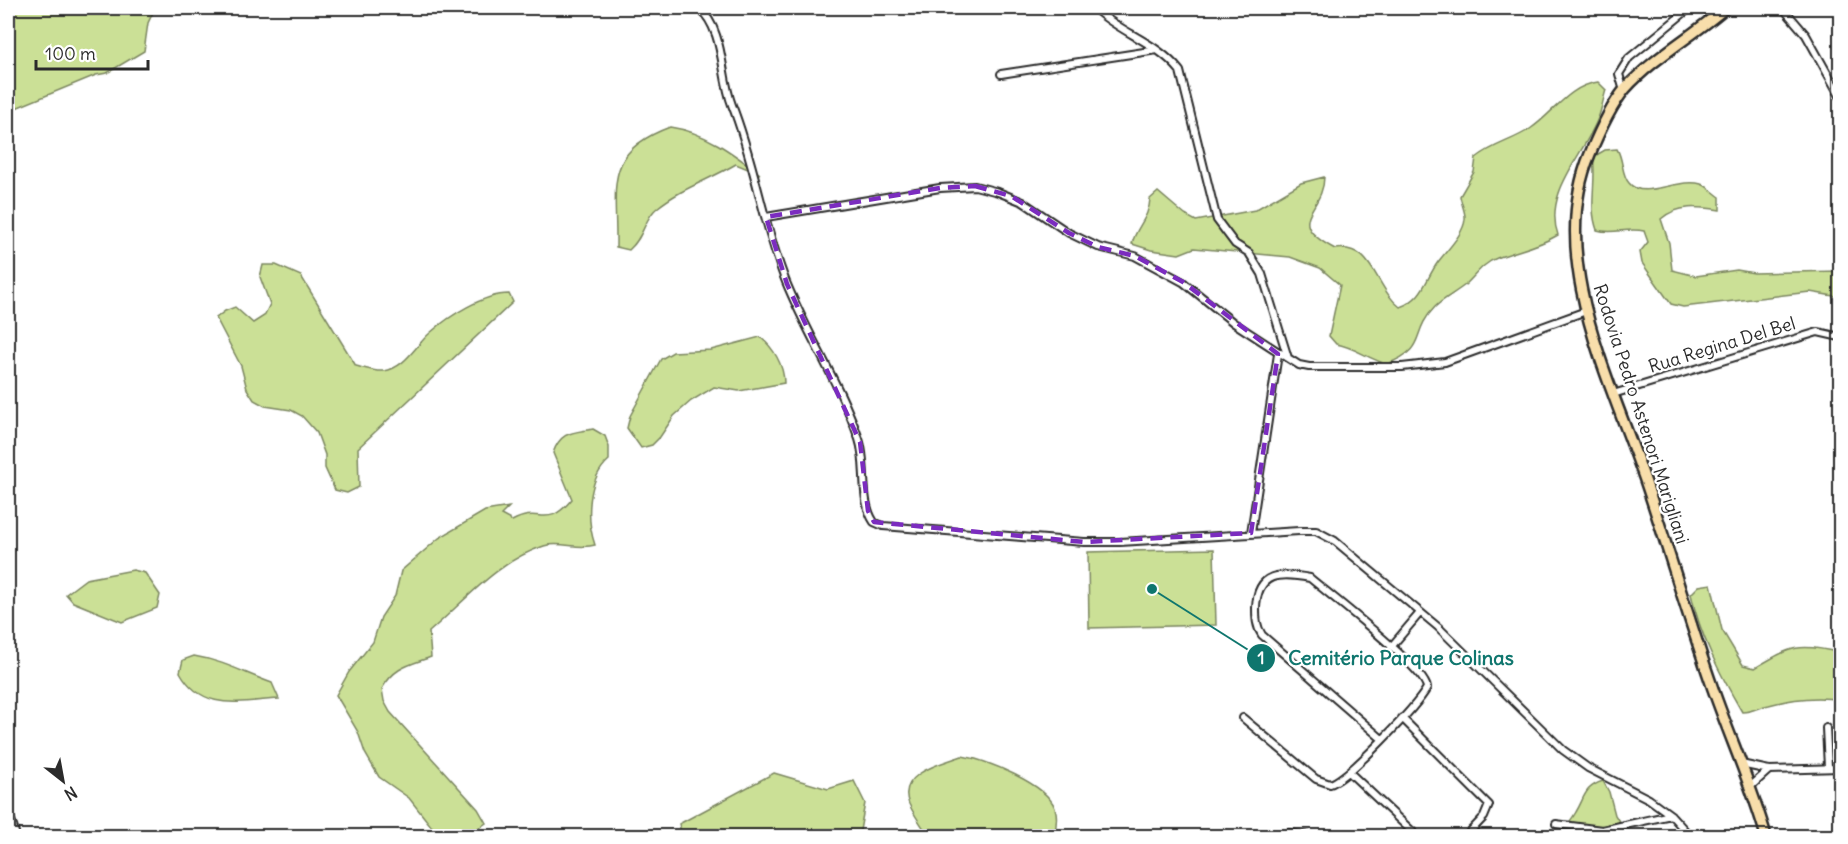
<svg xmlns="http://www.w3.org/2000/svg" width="1848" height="844" font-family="Delius,sans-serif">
	<rect width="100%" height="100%" fill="#fff"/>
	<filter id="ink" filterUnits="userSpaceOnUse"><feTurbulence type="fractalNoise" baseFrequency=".0167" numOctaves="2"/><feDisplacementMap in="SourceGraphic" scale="12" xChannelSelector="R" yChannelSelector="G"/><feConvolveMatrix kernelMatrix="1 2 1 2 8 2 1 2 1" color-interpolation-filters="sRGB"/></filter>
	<g filter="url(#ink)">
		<path fill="#cbe096" stroke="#7b8660" stroke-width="1.5" d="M 8,8 L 155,8 L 148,23 L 144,51 L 107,73 L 96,75 L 16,108 L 8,106 Z
			M 1598,82 L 1606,90 C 1603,99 1602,109 1598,118 C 1584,155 1543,193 1558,235 C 1538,247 1518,250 1497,258 C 1483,263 1475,276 1465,285 C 1455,293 1444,298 1435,307 C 1409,334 1429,348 1387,364 C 1368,359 1355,347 1336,344 L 1329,336 L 1340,285 L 1320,268 L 1290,257 L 1194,248 L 1179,254 L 1151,250 L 1132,244 C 1136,226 1149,219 1150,199 L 1158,192 L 1185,215 L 1196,221 L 1255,210 L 1301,183 L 1324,177 C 1324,212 1281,220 1335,249 C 1373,243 1375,288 1400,307 C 1424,298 1425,280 1438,262 C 1446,251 1464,234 1465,219 C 1466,213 1461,203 1460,196 L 1474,172 L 1476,158 C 1493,144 1512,141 1530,129 C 1554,113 1568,86 1598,82 Z
			M 670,127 C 705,132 733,153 760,174 L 736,164 C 711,179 680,189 657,208 C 644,218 645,236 629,250 L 616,247 C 617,186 602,152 670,127 Z
			M 1617,149 C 1624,161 1621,174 1629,183 C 1643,201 1679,177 1701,184 C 1708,186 1714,193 1720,197 L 1720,210 C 1699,207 1678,204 1661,219 L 1669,243 L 1672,270 L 1696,276 L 1737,270 L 1754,273 L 1840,271 L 1840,297 L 1810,292 L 1683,307 L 1671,304 L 1642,263 L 1640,252 L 1648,242 L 1644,231 C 1627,227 1613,235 1597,230 C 1588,205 1597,182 1593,157 L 1605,150 Z
			M 263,265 L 276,265 L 301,276 L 356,366 C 364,368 375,372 384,371 C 405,368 415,346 430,333 C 449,316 483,294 509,294 L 513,302 L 358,448 L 359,487 L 347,493 L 335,490 L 325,468 L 325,455 L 317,433 L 302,416 L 291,410 L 265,406 L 254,400 L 247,389 L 241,366 L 216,318 L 225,311 L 235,307 L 253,323 L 264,316 L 270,304 L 260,277 Z
			M 760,337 C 773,347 784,365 784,383 L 739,391 L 714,387 L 691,401 L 674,416 L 660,437 L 652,445 L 641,448 L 627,428 L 630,416 L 661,359 L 673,352 L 711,350 Z
			M 593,429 L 605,436 L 609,447 L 609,460 C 587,479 586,519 595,545 C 579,550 560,541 544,546 C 497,561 465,601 429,632 L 431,657 C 409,665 394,667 382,689 L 384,701 L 390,712 L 478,809 L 486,823 L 467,836 L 441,834 L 431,826 L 409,798 L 379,777 L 365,753 L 358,732 L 336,695 L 349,672 L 373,642 L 381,617 L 395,596 L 401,571 L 439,538 L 485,511 L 509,507 L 501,515 L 512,521 C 541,505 546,531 572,499 L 553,453 C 561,431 572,433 593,429 Z
			M 1214,549 L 1216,625 L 1089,628 L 1088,552 Z
			M 133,570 L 145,573 L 160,595 L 157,608 L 122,622 L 73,602 L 66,594 L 86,579 Z
			M 1711,584 L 1722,630 L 1743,665 L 1755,668 C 1791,647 1798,642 1840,653 L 1840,700 C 1818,696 1792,699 1769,705 C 1758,707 1753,712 1742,712 C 1720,674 1700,636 1691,594 L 1699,586 Z
			M 194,656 C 224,661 244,673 272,683 L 279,699 C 240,701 203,713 180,672 L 183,660 Z
			M 962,756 C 986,760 1047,784 1055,808 C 1058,817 1056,828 1054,836 L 929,836 C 922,826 914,815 909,804 C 896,773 943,763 962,756 Z
			M 774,773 L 828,789 L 854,781 L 865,803 L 859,836 L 682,836 L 679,824 Z
			M 1603,781 L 1609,792 L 1615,815 L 1628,836 L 1558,836 C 1564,829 1571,821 1576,812 C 1585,797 1584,787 1603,781 Z"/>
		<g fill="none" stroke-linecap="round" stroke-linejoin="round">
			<g stroke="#2b2b2b" stroke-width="10">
				<path id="street" d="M 699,8 C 725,31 720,74 732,105 C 755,163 763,225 786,282 C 808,336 840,384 859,439 C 868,465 859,500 874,522 L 883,526 L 1084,542 L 1120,542 L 1299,531 L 1316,531 L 1335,541 L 1438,627 L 1563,750 L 1588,768 L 1649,799 L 1671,815 L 1690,836
					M 1783,8 L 1806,35 L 1840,96
					M 1001,74 L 1157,50
					M 1624,91 L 1619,74 L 1629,58 L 1690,8
					M 766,217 L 940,188 L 975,186 L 998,192 L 1023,202 L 1069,233 L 1098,247 L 1135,256 L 1183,282 L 1234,323 L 1288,358 L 1262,274 L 1249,253 L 1235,244 L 1217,220 L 1180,71 C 1157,42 1120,33 1094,8
					M 1288,358 L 1299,365 L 1309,367 L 1402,367 L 1445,362 L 1586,311
					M 1613,394 L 1818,332 L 1840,337
					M 1251,533 L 1278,354
					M 1391,647 L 1419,614
					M 1243,718 L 1316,779 L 1330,784 C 1348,779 1417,706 1427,688 C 1425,668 1330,595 1310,578 C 1280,572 1257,572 1256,608 C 1256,618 1256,626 1262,635 L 1382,739
					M 1402,718 L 1489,805 L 1484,817 L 1466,836
					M 1826,728 L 1828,767
					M 1741,764 L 1769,770 L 1840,768
					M 1349,772 L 1417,836
					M 1750,787 L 1769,770
					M 8,810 L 16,836
					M 1556,824 L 1602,830 L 1671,815
					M 1289,833 L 1308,836"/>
			</g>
			<g stroke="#2b2b2b" stroke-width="14">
				<path id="primary" d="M 1725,8 C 1693,36 1654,57 1625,89 C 1610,107 1599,132 1590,154 C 1546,259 1612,383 1646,483 C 1669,551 1689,621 1713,689 C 1730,738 1752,786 1766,836"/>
			</g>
			<use href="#street" stroke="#fff" stroke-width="6"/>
			<use href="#primary" stroke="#f8deab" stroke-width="9"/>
		</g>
	</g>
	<path fill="none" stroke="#7b2cbf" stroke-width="4.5" stroke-dasharray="12 8" stroke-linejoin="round" d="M 975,186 L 1011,196 L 1069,233 L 1098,247 L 1135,256 L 1183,282 L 1278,354 L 1251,533 L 1084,542 L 874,522 L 868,511 L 860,442 L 787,284 L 766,217 L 940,188 Z"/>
	<g text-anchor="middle" stroke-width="4.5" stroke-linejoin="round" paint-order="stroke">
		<g font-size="18" fill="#2b2b2b" stroke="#fff">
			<text transform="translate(1722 345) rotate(-17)" y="6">Rua Regina Del Bel</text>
			<text transform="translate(1641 414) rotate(72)" y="6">Rodovia Pedro Astenori Marigliani</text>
		</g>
	</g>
	<path fill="none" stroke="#0f766e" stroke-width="2" d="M1152 589L1261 658"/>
	<g fill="#0f766e" stroke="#fff" stroke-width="2">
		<circle cx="1152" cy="589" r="6"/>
		<circle cx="1261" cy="658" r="15"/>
	</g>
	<g font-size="18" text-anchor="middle" font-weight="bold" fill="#fff">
		<text x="1261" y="664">1</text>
	</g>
	<g font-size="20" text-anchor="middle" font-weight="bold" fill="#0f766e" stroke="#fff" stroke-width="4.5" stroke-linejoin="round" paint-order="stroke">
		<text x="1401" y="665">Cemitério Parque Colinas</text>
	</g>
	<rect width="1848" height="844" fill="none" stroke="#fff" stroke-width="30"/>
	<rect x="15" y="15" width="1818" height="814" fill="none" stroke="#2b2b2b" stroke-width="2" filter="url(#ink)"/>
	<g transform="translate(63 781) rotate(149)" stroke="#ffffff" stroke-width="4.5" paint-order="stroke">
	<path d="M0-4.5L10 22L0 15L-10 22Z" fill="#2b2b2b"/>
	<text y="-9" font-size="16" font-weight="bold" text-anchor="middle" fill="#2b2b2b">N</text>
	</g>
	<path d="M36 60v9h112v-9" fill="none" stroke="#2b2b2b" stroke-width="3"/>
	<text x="45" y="60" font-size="18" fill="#2b2b2b" stroke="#ffffff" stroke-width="4.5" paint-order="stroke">100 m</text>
</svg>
